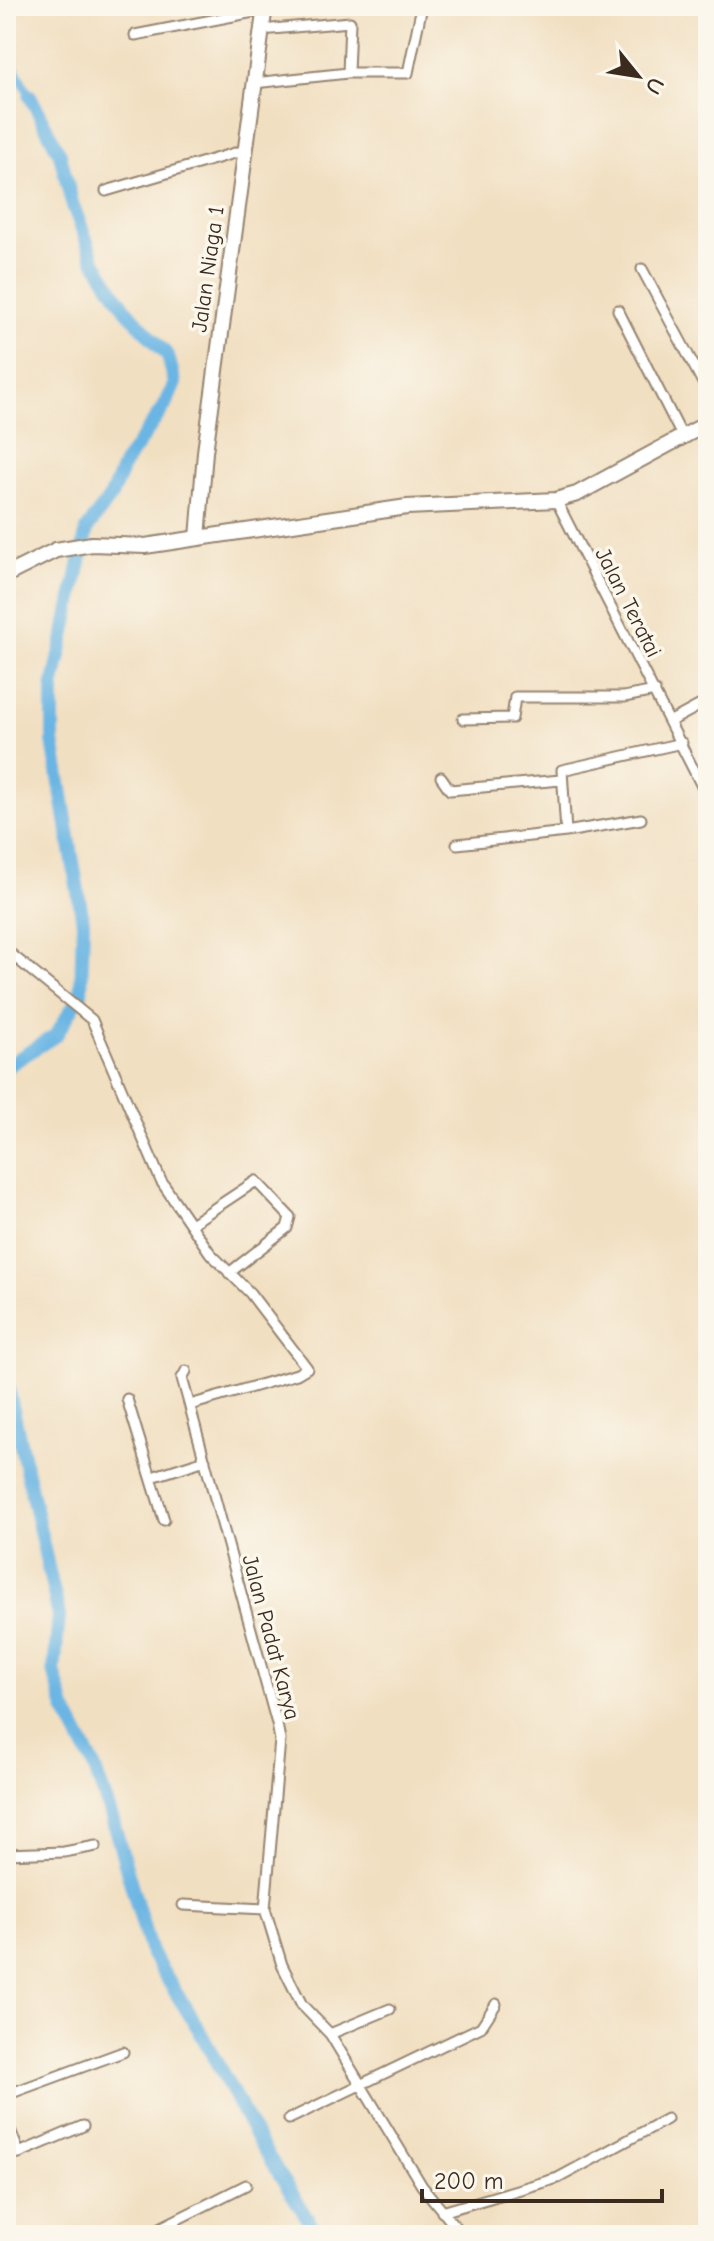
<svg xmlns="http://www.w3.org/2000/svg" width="714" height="2241" font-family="'Comic Neue',sans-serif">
	<rect width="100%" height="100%" fill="#fbf7ec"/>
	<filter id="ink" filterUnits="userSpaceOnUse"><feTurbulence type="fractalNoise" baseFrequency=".0125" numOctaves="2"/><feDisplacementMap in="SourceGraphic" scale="16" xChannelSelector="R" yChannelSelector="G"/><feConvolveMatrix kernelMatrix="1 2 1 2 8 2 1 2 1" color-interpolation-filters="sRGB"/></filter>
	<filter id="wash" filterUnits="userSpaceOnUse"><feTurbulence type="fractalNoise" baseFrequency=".006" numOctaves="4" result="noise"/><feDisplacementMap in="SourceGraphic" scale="32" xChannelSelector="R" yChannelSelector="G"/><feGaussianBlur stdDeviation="1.8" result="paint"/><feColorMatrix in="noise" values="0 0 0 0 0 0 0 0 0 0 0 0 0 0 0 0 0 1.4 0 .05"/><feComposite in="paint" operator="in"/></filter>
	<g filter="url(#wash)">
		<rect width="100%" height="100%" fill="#f1dfc1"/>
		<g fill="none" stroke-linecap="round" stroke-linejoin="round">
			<path stroke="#6bb5e3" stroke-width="8" d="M 6,51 L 30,96"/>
			<path stroke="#6bb5e3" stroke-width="14" d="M 6,1067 L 56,1035 L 81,994 L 83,922 L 53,741 L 53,688 L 87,529 L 111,496 L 124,464 L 166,404 L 175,383 L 168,356 L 125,308 L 94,260 L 72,203 L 60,154 L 30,96
				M 6,1379 L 59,1616 L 54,1671 L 65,1709 L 93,1764 L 112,1818 L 151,1953 L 198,2028 L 258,2140 L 318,2235"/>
		</g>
	</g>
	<g filter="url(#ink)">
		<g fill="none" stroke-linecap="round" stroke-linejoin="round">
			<g stroke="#968470" stroke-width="13">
				<path id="street" d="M 135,35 L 264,10
					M 348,73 L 408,73 L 422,6
					M 254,83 L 348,73 L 350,22 L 261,30
					M 106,191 L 245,150
					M 642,269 L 708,392
					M 618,310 L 682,436
					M 556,500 L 708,798
					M 463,719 L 512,718 L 515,697 L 624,697 L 655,691
					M 671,721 L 708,701
					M 441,777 L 450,790 L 561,780
					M 641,819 L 566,832 L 562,770 L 682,743
					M 457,844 L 566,832
					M 6,950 L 92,1020 L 161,1181 L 210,1253 L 250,1293 L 307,1368 L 297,1374 L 190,1405
					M 191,1224 L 256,1181 L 290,1217 L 287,1228 L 229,1273
					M 186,1371 L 182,1378 L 277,1724 L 280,1740 L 265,1909 L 282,1965 L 302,2005 L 330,2034 L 422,2186 L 462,2235
					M 127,1399 L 164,1520
					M 152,1477 L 205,1460
					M 6,1854 L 64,1852 L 96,1846
					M 183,1905 L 265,1909
					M 330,2034 L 390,2009
					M 6,2095 L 123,2052
					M 6,2119 L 19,2153 L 83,2126
					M 289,2119 L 481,2027 L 496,2004
					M 6,2155 L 19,2153
					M 442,2212 L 558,2178 L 667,2119
					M 146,2235 L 246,2185"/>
			</g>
			<g stroke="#968470" stroke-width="18">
				<path id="secondary" d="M 198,538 L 205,452 L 265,6
					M 6,575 L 56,550 L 92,544 L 145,546 L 407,507 L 556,500 L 577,494 L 708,423"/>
			</g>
			<use href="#street" stroke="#fff" stroke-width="9"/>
			<use href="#secondary" stroke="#fff" stroke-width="14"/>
		</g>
	</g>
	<g text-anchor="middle" stroke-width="7" stroke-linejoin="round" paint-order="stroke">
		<g font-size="22" fill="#3b2a1e" stroke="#fbf7ec">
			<text transform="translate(207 269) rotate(-82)" y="8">Jalan Niaga 1</text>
			<text transform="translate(629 602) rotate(63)" y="8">Jalan Teratai</text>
			<text transform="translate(272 1637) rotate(75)" y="8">Jalan Padat Karya</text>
		</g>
	</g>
	<rect width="714" height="2241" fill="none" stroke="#fbf7ec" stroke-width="32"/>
	<g transform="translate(638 76) rotate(120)" stroke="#fbf7ec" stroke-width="6" paint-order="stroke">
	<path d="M0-6L14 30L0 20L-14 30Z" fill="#3b2a1e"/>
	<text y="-12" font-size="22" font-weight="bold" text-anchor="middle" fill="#3b2a1e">U</text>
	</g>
	<path d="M422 2189v12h240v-12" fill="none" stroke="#3b2a1e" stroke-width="4"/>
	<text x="434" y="2189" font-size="24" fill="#3b2a1e" stroke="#fbf7ec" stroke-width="6" paint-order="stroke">200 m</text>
</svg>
